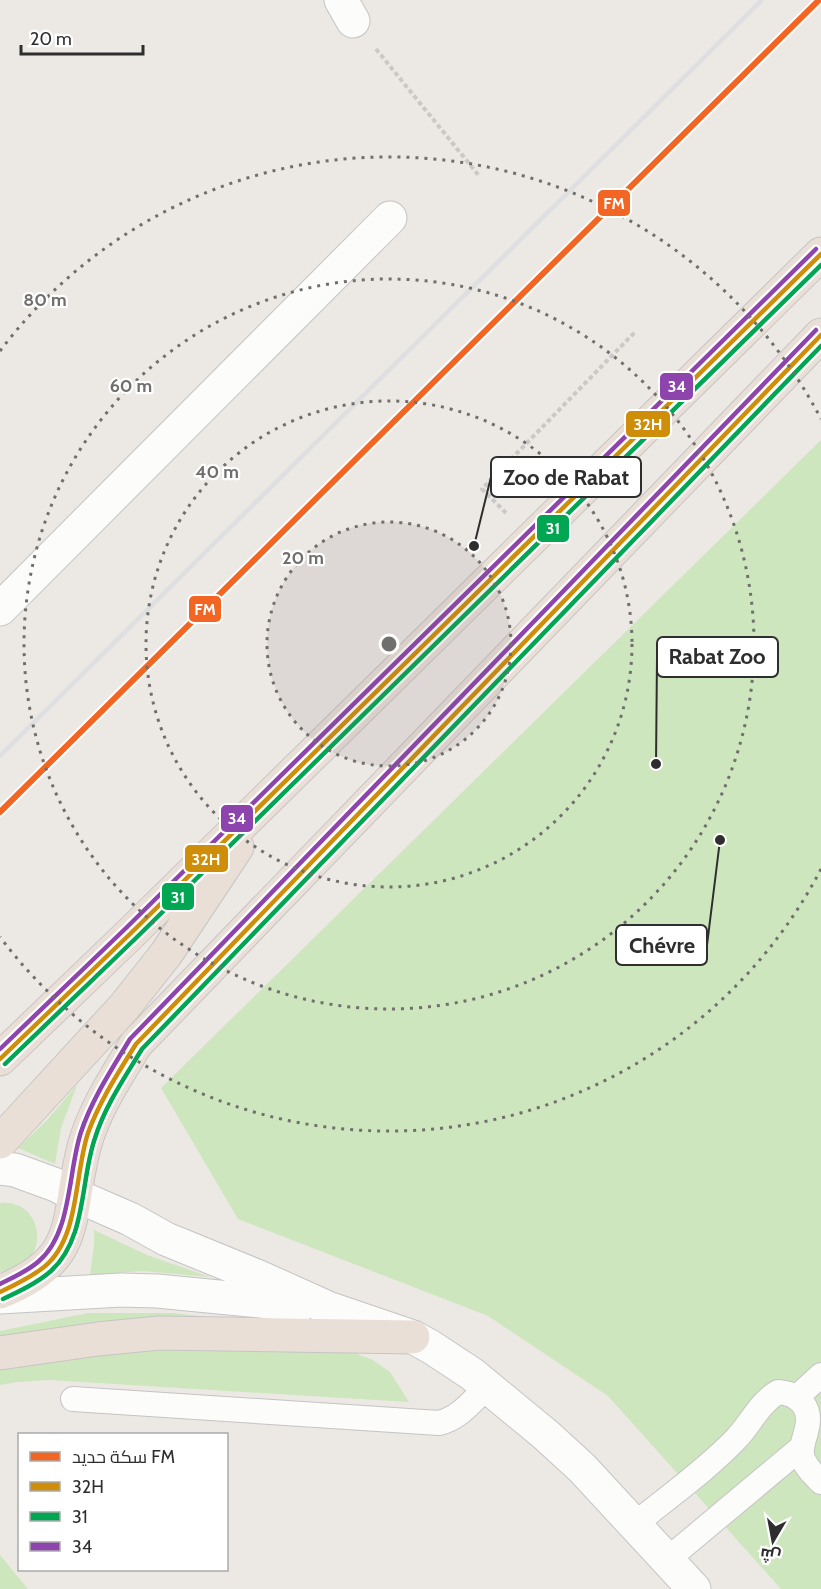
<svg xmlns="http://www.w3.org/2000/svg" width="821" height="1589" font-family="Cabin,Cairo,sans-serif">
	<rect width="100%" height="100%" fill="#ece8e4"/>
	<path fill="#cee6be" d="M 821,440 L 821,1589 L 781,1589 L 608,1396 L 488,1316 L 238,1219 L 161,1088 Z
		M 77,1085 L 61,1128 L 55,1164 L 18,1148 L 47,1120 Z
		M 0,1203 C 46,1198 53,1269 0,1272 Z
		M 94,1230 L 147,1255 L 210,1277 L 142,1271 L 90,1275 L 94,1245 Z
		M 88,1313 L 173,1313 L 199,1316 L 0,1339 L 0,1331 Z
		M 180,1347 L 352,1352 L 373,1360 L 390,1372 L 409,1402 L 49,1380 L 17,1382 L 0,1385 L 0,1366 L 21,1362 Z
		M 0,1555 L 28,1589 L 0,1589 Z"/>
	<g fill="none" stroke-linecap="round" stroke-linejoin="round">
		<g stroke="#c5c4c5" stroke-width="26">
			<path id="lane" d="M 797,1397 L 821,1375
				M 73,1399 L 439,1423 C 460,1418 472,1401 487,1387
				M 635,1524 C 668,1497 705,1471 735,1440 C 751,1424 758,1404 778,1392 C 801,1394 813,1409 806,1432 C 804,1440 801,1446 802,1455 C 804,1466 814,1475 821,1482
				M 668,1559 L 802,1447"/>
		</g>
		<g stroke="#c5c4c5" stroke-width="35">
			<path id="street" d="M 341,0 L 353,21
				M 0,609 L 390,218
				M 0,1168 L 15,1170 L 56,1185 L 75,1195 L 130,1219 L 166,1239 L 259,1277 L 328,1308 L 413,1337 L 431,1347 L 472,1374 L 546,1435 L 582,1468 L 694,1589
				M 0,1297 L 121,1290 L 157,1291 L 300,1305"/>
		</g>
		<g stroke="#c6c5c4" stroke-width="35">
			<path id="highway" d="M 0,1059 L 130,934 L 821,254
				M 0,1142 L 124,1007 L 166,954 L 237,847
				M 0,1292 C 84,1258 65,1220 84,1147 C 94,1110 116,1077 136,1044 L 821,335
				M 0,1353 L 98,1339 L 159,1333 L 413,1337"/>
		</g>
		<path stroke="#c9c9c8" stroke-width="4" stroke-dasharray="4.5 3" stroke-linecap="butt" d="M 376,49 L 480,177
			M 506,513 L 482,489 L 636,331"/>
		<use href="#lane" stroke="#fcfcfb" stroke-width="24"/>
		<use href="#street" stroke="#fcfcfb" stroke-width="33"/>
		<use href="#highway" stroke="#eadfd6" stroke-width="33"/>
		<path stroke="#dfdfe1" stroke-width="4.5" d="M 0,756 L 762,0"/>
		<g stroke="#fff" stroke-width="9">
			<path id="bus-1" d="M 0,1059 L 130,934 L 821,254
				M 0,1292 C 15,1285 30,1278 44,1267 C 80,1238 74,1175 88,1133 C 99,1102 118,1073 136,1044 L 821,335"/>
		</g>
		<g stroke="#fff" stroke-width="9">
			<path id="bus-2" d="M 5,1064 L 135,939 L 821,265
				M 3,1299 C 20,1291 37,1283 51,1271 C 87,1238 80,1181 95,1138 C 105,1106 125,1077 142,1049 L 821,346"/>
		</g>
		<g stroke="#fff" stroke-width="9">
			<path id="bus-3" d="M 0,1049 L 125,929 L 816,249
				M 0,1284 C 14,1277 28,1271 39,1261 C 72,1233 68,1171 81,1132 C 92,1099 112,1069 130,1039 L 816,330"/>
		</g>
		<use href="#bus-1" stroke="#cf8e09" stroke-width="4.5"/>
		<use href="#bus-2" stroke="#00a651" stroke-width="4.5"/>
		<use href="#bus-3" stroke="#8e44ad" stroke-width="4.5"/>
		<g stroke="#fff" stroke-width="10">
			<path id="rail-1" d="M 0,812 L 819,0"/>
		</g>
		<use href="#rail-1" stroke="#f26522" stroke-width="6"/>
	</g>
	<circle cx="389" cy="644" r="122" fill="#706f6e" fill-opacity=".12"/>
	<g fill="none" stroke="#706f6e" stroke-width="3" stroke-dasharray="3 6">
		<circle cx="389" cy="644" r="122"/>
		<circle cx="389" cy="644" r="243"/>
		<circle cx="389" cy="644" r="365"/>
		<path d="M821 869A487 487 0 0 1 0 937M0 351A487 487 0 0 1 821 419"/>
	</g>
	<circle cx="389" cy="644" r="9" fill="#706f6e" stroke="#fff" stroke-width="3"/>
	<g font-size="18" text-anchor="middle" font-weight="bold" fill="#706f6e" stroke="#fff" stroke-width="4.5" stroke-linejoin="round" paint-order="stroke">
		<text x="45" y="306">80 m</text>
		<text x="131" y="392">60 m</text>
		<text x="217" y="478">40 m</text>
		<text x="303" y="564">20 m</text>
	</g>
	<path fill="none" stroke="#2e2e2e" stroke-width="2" d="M474 546L491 477M656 764L657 657M720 840L707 945"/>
	<g fill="#2e2e2e" stroke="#fff" stroke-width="2">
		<circle cx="474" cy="546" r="6"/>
		<circle cx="656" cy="764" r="6"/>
		<circle cx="720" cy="840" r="6"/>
	</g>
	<g fill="#fff" stroke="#2e2e2e" stroke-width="2">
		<rect x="491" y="457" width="150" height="40" rx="6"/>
		<rect x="657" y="637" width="121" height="40" rx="6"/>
		<rect x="616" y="925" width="91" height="40" rx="6"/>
	</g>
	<g font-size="22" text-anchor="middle" font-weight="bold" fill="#2e2e2e">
		<text x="566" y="485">Zoo de Rabat</text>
		<text x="717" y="664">Rabat Zoo</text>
		<text x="662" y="953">Chévre</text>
	</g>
	<g stroke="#fff" stroke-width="2">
		<rect x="597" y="189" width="34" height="28" rx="6" fill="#f26522"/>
		<rect x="659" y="372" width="35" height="29" rx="6" fill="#8e44ad"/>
		<rect x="625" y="410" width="46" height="28" rx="6" fill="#cf8e09"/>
		<rect x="536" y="514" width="34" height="29" rx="6" fill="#00a651"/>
		<rect x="188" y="595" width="34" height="28" rx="6" fill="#f26522"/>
		<rect x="220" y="804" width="34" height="29" rx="6" fill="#8e44ad"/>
		<rect x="184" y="844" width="45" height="29" rx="6" fill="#cf8e09"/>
		<rect x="161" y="882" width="34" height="29" rx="6" fill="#00a651"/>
	</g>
	<g font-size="16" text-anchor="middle" font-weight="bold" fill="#fff">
		<text x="614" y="209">FM</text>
		<text x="677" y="392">34</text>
		<text x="648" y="430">32H</text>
		<text x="553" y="534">31</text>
		<text x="205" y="615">FM</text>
		<text x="237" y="824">34</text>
		<text x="206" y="865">32H</text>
		<text x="178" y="903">31</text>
	</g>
	<rect x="18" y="1433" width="210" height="138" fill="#ffffff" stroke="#ababab" stroke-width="1.5"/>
	<rect x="30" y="1452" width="30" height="9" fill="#f26522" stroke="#ababab" stroke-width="1.5"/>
	<text x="72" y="1463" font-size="18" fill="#2e2e2e">سكة حديد FM</text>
	<rect x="30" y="1482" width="30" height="9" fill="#cf8e09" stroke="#ababab" stroke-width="1.5"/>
	<text x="72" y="1493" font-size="18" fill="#2e2e2e">32H</text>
	<rect x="30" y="1512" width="30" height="9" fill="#00a651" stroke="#ababab" stroke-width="1.5"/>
	<text x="72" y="1523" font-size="18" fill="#2e2e2e">31</text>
	<rect x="30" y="1542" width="30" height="9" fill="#8e44ad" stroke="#ababab" stroke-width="1.5"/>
	<text x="72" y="1553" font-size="18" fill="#2e2e2e">34</text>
	<g transform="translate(773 1541) rotate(190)" stroke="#ffffff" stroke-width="4.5" paint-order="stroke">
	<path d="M0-4.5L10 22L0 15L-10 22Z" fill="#2e2e2e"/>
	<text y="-9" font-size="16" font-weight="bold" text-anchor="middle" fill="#2e2e2e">ش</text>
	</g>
	<path d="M21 45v9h122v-9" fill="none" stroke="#2e2e2e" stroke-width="3"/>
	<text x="30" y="45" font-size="18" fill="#2e2e2e" stroke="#ffffff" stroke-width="4.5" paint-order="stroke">20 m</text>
</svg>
